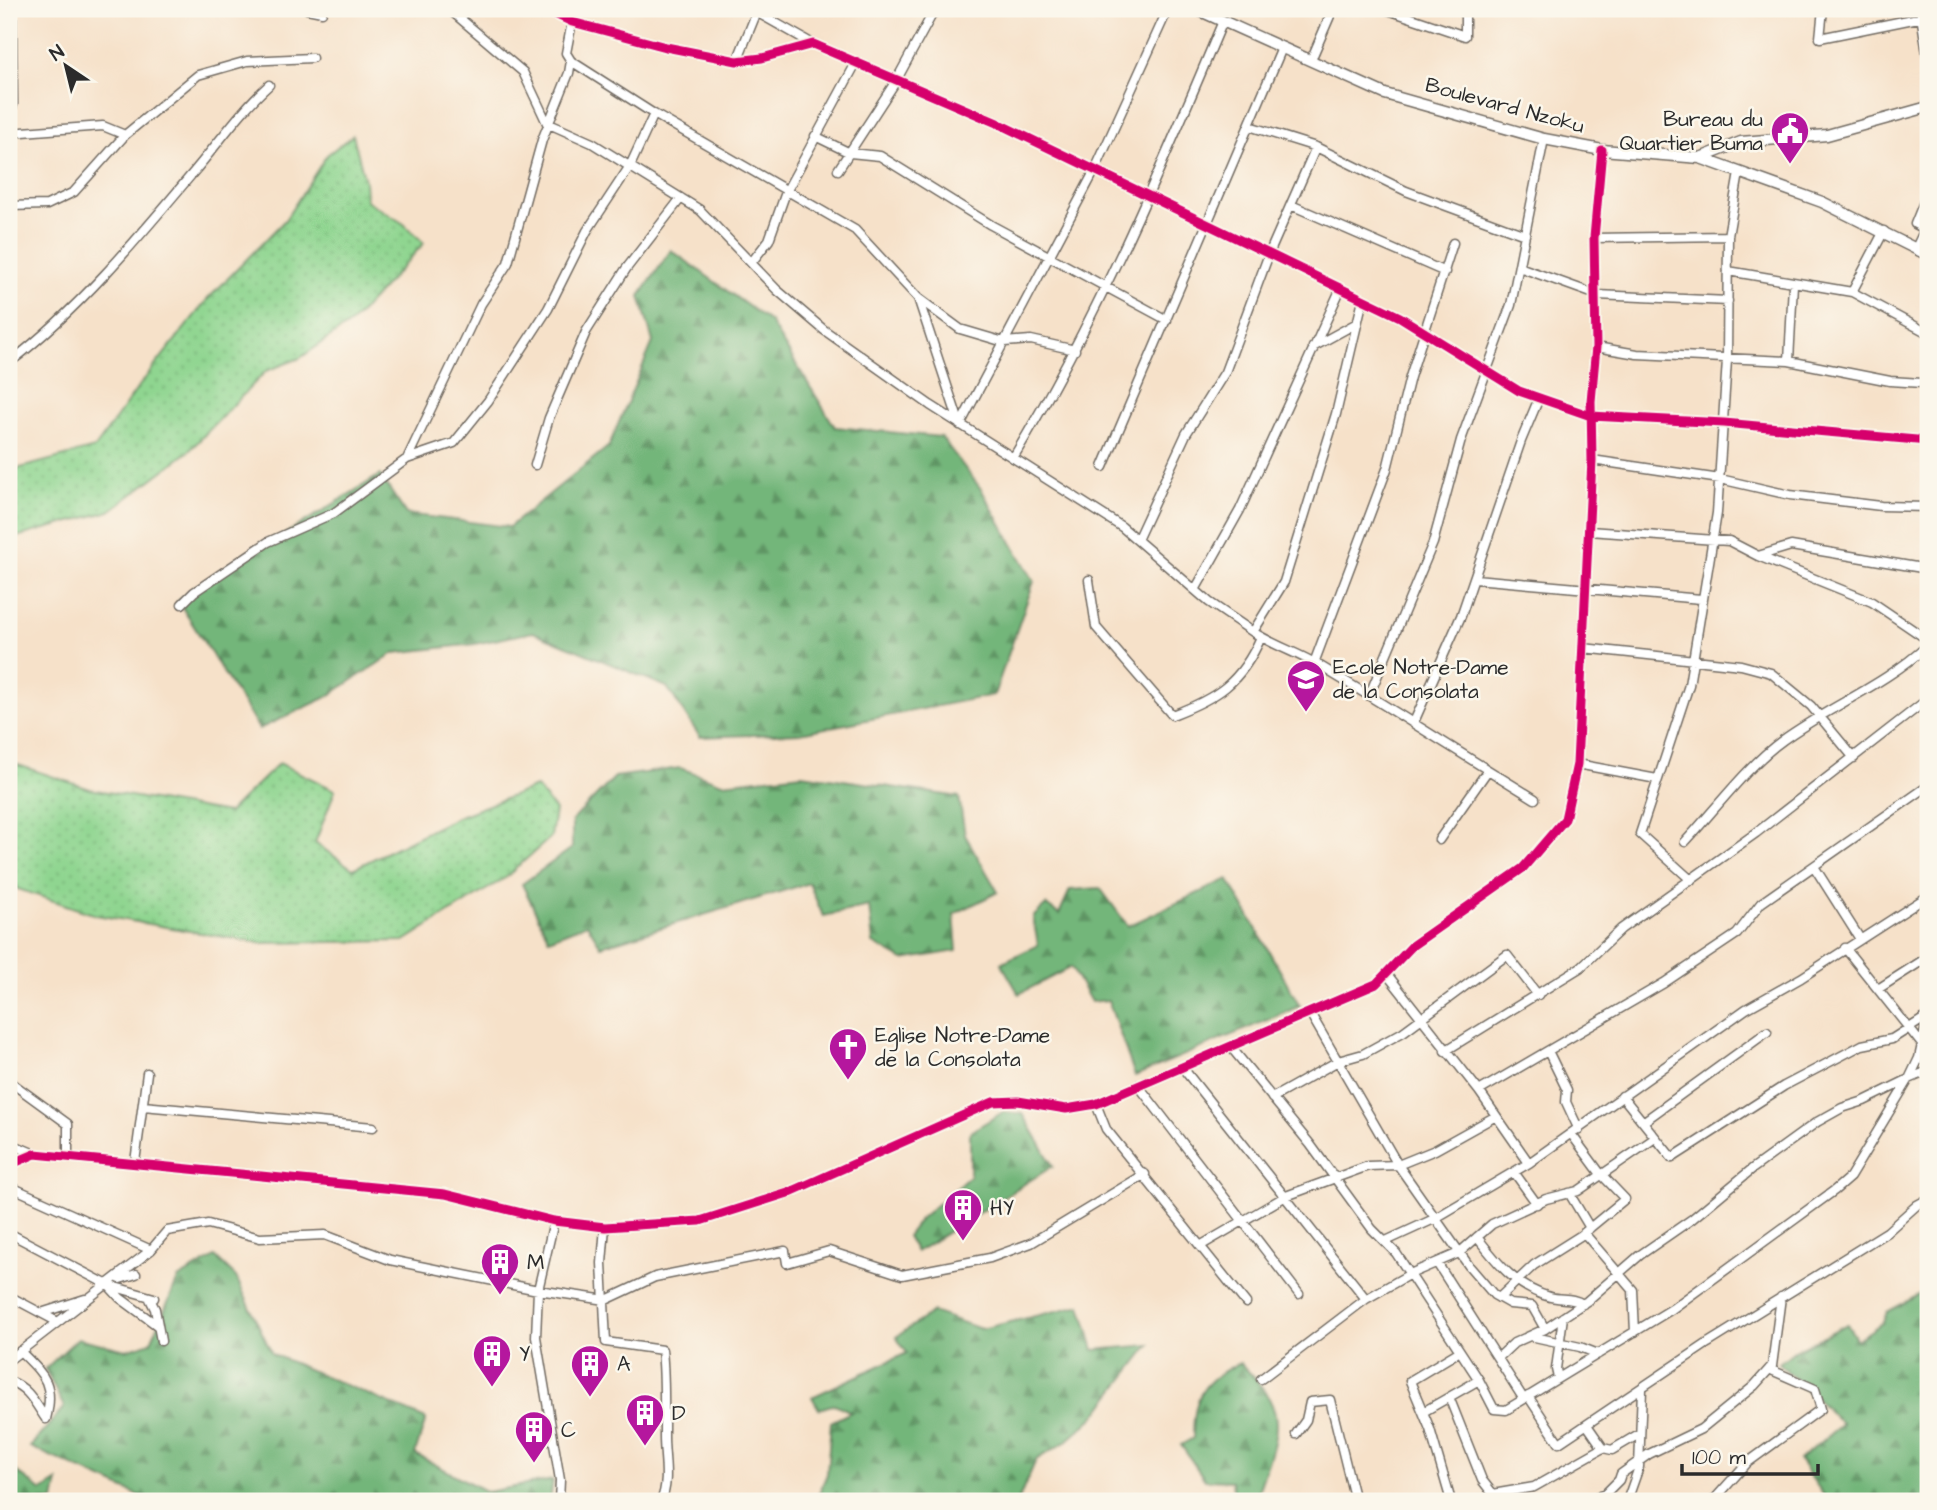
<svg xmlns="http://www.w3.org/2000/svg" width="1937" height="1510" font-family="'Architects Daughter',sans-serif">
	<defs>
		<pattern id="forest-firs" width="22" height="20" patternUnits="userSpaceOnUse" patternTransform="scale(1.75)"><rect width="22" height="20" fill="#73b67a"/><path d="M5 1l3.5 6h-7zM16 11l3.5 6h-7z" fill="#5f9464"/></pattern>
		<pattern id="park-dots" width="8" height="8" patternUnits="userSpaceOnUse" patternTransform="scale(1.75)"><rect width="8" height="8" fill="#8fd590"/><path d="M2 2h.1M6 6h.1" fill="none" stroke="#7cb77c" stroke-width="1.8" stroke-linecap="round"/></pattern>
	</defs>
	<rect width="100%" height="100%" fill="#fbf7ec"/>
	<filter id="ink" filterUnits="userSpaceOnUse"><feTurbulence type="fractalNoise" baseFrequency=".0143" numOctaves="2"/><feDisplacementMap in="SourceGraphic" scale="14" xChannelSelector="R" yChannelSelector="G"/><feConvolveMatrix kernelMatrix="1 2 1 2 8 2 1 2 1" color-interpolation-filters="sRGB"/></filter>
	<filter id="wash" filterUnits="userSpaceOnUse"><feTurbulence type="fractalNoise" baseFrequency=".00686" numOctaves="4" result="noise"/><feDisplacementMap in="SourceGraphic" scale="28" xChannelSelector="R" yChannelSelector="G"/><feGaussianBlur stdDeviation="1.57" result="paint"/><feColorMatrix in="noise" values="0 0 0 0 0 0 0 0 0 0 0 0 0 0 0 0 0 1.4 0 .05"/><feComposite in="paint" operator="in"/></filter>
	<g filter="url(#wash)">
		<rect width="100%" height="100%" fill="#f6e1c9"/>
		<path fill="url(#forest-firs)" stroke="#4f7052" stroke-width="2" d="M 671,250 L 770,322 L 835,427 L 941,437 L 981,489 L 1034,581 L 994,695 L 800,733 L 700,737 L 667,687 L 533,632 L 475,644 L 394,653 L 325,698 L 259,729 L 178,601 L 380,475 L 406,514 L 509,527 L 609,446 L 653,342 L 640,296 Z
			M 680,768 L 722,783 L 802,774 L 959,797 L 965,835 L 998,892 L 954,914 L 957,951 L 903,960 L 873,943 L 869,906 L 823,916 L 809,883 L 601,946 L 587,924 L 549,939 L 522,884 L 572,848 L 572,821 L 615,777 Z
			M 1228,879 L 1300,1006 L 1135,1076 L 1108,1000 L 1091,1002 L 1071,967 L 1019,994 L 1001,963 L 1038,945 L 1033,917 L 1046,905 L 1059,914 L 1070,890 L 1100,888 L 1128,926 Z
			M 1003,1112 L 1023,1114 L 1053,1166 L 916,1252 L 907,1236 L 920,1219 L 970,1176 L 970,1132 Z
			M 215,1257 L 236,1277 L 272,1354 L 426,1419 L 415,1454 L 487,1492 L 553,1480 L 550,1501 L 151,1501 L 30,1447 L 64,1407 L 45,1369 L 78,1338 L 126,1350 L 151,1342 L 178,1279 Z
			M 1928,1290 L 1928,1501 L 1828,1501 L 1799,1460 L 1842,1424 L 1779,1363 L 1794,1351 L 1847,1324 L 1857,1340 L 1883,1322 L 1887,1312 Z
			M 1081,1305 L 1094,1350 L 1150,1345 L 1094,1417 L 1067,1441 L 1036,1460 L 1018,1501 L 816,1501 L 827,1474 L 831,1422 L 851,1412 L 835,1404 L 819,1409 L 812,1397 L 907,1353 L 896,1337 L 933,1312 L 981,1329 Z
			M 1240,1363 C 1291,1413 1279,1430 1258,1492 L 1235,1501 L 1232,1481 L 1205,1480 L 1181,1445 L 1193,1438 C 1193,1397 1202,1380 1240,1363 Z
			M 12,1468 L 42,1491 L 58,1481 L 54,1501 L 9,1501 L 9,1469 Z"/>
		<path fill="url(#park-dots)" stroke="#5d805e" stroke-width="2" d="M 353,135 L 365,181 L 366,200 L 404,224 L 424,243 L 352,322 L 300,358 L 266,371 L 189,451 L 110,511 L 9,539 L 9,471 L 95,448 L 139,386 L 207,300 L 285,220 L 327,155 Z
			M 9,762 L 90,789 L 228,813 L 279,763 L 335,790 L 315,843 L 353,869 L 457,817 L 536,787 L 555,810 L 551,837 L 505,878 L 404,941 L 260,943 L 96,915 L 9,886 Z"/>
	</g>
	<g filter="url(#ink)">
		<g fill="none" stroke-linecap="round" stroke-linejoin="round">
			<g stroke="#726b62" stroke-width="11">
				<path id="minor" d="M 307,9 L 322,12
					M 449,9 L 523,72 L 547,123 L 592,143 L 700,210 L 777,290 L 824,330 L 930,405 L 1122,527 L 1209,602 L 1253,632
					M 544,9 L 572,22 L 666,47 L 737,61 L 762,58 L 813,44 L 997,123 L 1400,317 L 1519,391 L 1591,416 L 1724,423 L 1928,441
					M 751,9 L 813,44
					M 1385,9 L 1465,36 L 1465,9
					M 1823,9 L 1820,38 L 1928,16
					M 1920,9 L 1928,60
					M 572,22 L 566,53 L 571,61 L 654,114 L 855,230 L 918,298 L 960,329 L 1004,342 L 1031,340 L 1075,350
					M 1311,60 L 1333,9
					M 737,61 L 758,9
					M 9,115 L 13,105 L 12,9
					M 1249,126 L 1316,147 L 1406,191 L 1525,235
					M 9,133 L 103,126 L 125,135
					M 815,136 L 850,153 L 880,156 L 991,225 L 1167,320
					M 838,170 L 896,81 L 935,9
					M 1291,205 L 1445,272
					M 9,206 L 47,205 L 74,192 L 125,135 L 198,75 L 247,61 L 312,58
					M 1594,238 L 1728,236
					M 1916,248 L 1925,229 L 1915,224 L 1928,192
					M 751,263 L 769,240 L 786,192 L 856,63
					M 1519,267 L 1597,295 L 1728,301
					M 1728,271 L 1852,292 L 1928,333
					M 1852,292 L 1884,231
					M 918,298 L 960,425
					M 1363,299 L 1336,414 L 1284,582 L 1253,632 C 1275,646 1298,653 1320,666 C 1392,709 1463,755 1535,799
					M 1313,347 L 1357,323
					M 1596,347 L 1637,354 L 1789,361 L 1890,381 L 1922,383 L 1928,387
					M 1789,361 L 1793,284
					M 9,363 C 79,309 135,242 192,174 C 218,144 239,112 269,85
					M 960,425 L 1095,170 L 1168,9
					M 1013,458 C 1097,319 1160,171 1223,21
					M 407,459 L 481,304 L 508,263 L 542,140 L 569,73 L 571,61
					M 1592,460 L 1720,479 L 1790,495 L 1881,506 L 1928,507
					M 535,465 L 549,418 L 586,332 L 626,269 L 681,198
					M 1103,467 L 1282,48
					M 1589,531 L 1729,541 L 1758,556 L 1872,602 L 1928,640
					M 1137,540 L 1186,434 L 1225,372 L 1269,254 L 1316,147
					M 1758,556 L 1791,546 L 1928,569
					M 1475,579 L 1701,599
					M 1089,580 L 1096,627 L 1172,715 C 1217,698 1241,683 1261,637
					M 1195,590 L 1240,510 L 1341,288
					M 182,604 L 194,592 L 268,542 L 334,513 L 407,459 L 454,443 L 488,401 L 548,309 L 587,231 L 630,166 L 654,114
					M 1583,648 L 1741,665 L 1771,673 L 1811,706 L 1854,758
					M 1314,663 L 1387,469 L 1410,377 L 1453,243
					M 1369,696 L 1433,543 L 1461,440 L 1511,305 L 1544,139
					M 1414,722 L 1461,616 L 1521,441 L 1539,398
					M 1577,764 L 1657,779
					M 1439,840 L 1488,770
					M 1685,842 C 1715,810 1748,765 1783,740 C 1830,706 1885,685 1928,645
					M 1815,868 L 1860,939
					M 1691,880 L 1640,834 L 1689,685 L 1717,513 L 1727,360 L 1728,236 L 1739,173
					M 1845,948 L 1928,1052
					M 1386,973 L 1479,1091 L 1529,1163
					M 1878,989 L 1928,957
					M 1310,1013 L 1398,1165 L 1469,1266 L 1494,1295 L 1510,1304 L 1532,1306 L 1545,1329
					M 1230,1046 L 1310,1144 L 1372,1229 L 1396,1253 L 1479,1380 L 1494,1409 L 1506,1410 L 1672,1309 L 1835,1190 L 1850,1177 L 1909,1079 L 1928,1071
					M 1445,1051 L 1581,967 L 1621,929 L 1756,833 L 1928,699
					M 1548,1051 L 1567,1090 L 1566,1102 L 1579,1130
					M 1182,1067 L 1366,1299
					M 9,1081 L 68,1124 L 68,1157
					M 1138,1085 L 1299,1294
					M 1479,1091 L 1664,983 L 1737,934 L 1761,903 L 1928,786
					M 1622,1096 L 1672,1158 L 1784,1086 L 1862,1045 L 1892,1039 L 1928,1016
					M 1272,1098 L 1338,1061 L 1363,1054 L 1403,1032 L 1507,955 L 1538,995
					M 1096,1104 L 1106,1129 L 1246,1303
					M 143,1106 L 373,1127
					M 1643,1122 L 1767,1032
					M 9,1143 L 35,1154
					M 135,1162 L 147,1073
					M 9,1165 L 35,1154 L 445,1194 L 554,1221 L 605,1227 L 700,1221 L 788,1193 L 993,1102 L 1018,1101 L 1066,1109 L 1096,1104 L 1376,984 L 1413,945 L 1523,868 L 1565,819 L 1577,764 L 1592,460 L 1591,401 L 1596,347 L 1594,238 L 1602,150
					M 1514,1172 L 1537,1204
					M 9,1186 L 151,1250
					M 1569,1193 L 1590,1228
					M 554,1221 L 538,1290 L 536,1337 L 560,1480 L 559,1501
					M 605,1227 L 602,1263 L 606,1342 L 662,1350 C 665,1379 664,1407 664,1437 C 664,1459 670,1481 661,1501
					M 9,1233 L 108,1285 L 154,1298
					M 1584,1233 L 1633,1290 L 1635,1332
					M 1477,1237 C 1497,1263 1517,1288 1550,1297 C 1562,1300 1572,1297 1583,1304
					M 1386,1241 L 1434,1219 L 1529,1163 L 1746,1009 L 1801,978 L 1928,896
					M 1200,1246 L 1286,1196 L 1368,1166 L 1398,1165 L 1435,1150 L 1496,1116
					M 1437,1263 L 1523,1398
					M 120,1279 L 136,1274
					M 108,1285 L 120,1298 L 158,1326
					M 9,1296 L 56,1321
					M 149,1297 L 155,1309 L 161,1341
					M 1499,1298 L 1534,1265 L 1580,1236 L 1625,1199 L 1600,1173 L 1572,1135
					M 41,1313 L 85,1299
					M 1530,1336 L 1580,1347 L 1598,1354
					M 20,1351 C 44,1375 55,1383 46,1419
					M 1498,1358 L 1514,1343 L 1545,1329 L 1587,1301 L 1640,1255 L 1692,1219 L 1752,1169 L 1817,1122 L 1842,1108 L 1864,1101 L 1909,1079 L 1919,1058 L 1928,1017
					M 9,1360 L 151,1250 L 167,1231 L 208,1224 L 260,1238 L 325,1235 L 390,1260 L 538,1290 L 606,1300 L 655,1277 L 785,1251 L 787,1263 L 829,1251 L 902,1275 L 990,1258 L 1031,1243 L 1145,1174
					M 1558,1378 L 1556,1369 L 1563,1317
					M 1261,1379 L 1366,1299 L 1410,1274 L 1459,1253 L 1492,1224 L 1546,1199 L 1578,1191 L 1655,1138
					M 9,1381 C 28,1387 35,1403 46,1419
					M 1528,1396 L 1559,1443 L 1708,1343 L 1887,1232 L 1917,1205 L 1928,1199
					M 1449,1397 L 1482,1480 L 1493,1494 L 1492,1501
					M 1423,1412 L 1479,1380
					M 1587,1425 L 1603,1448
					M 1296,1434 L 1306,1420 L 1310,1402 L 1330,1400 L 1355,1501
					M 1493,1494 L 1534,1487 L 1603,1448 L 1612,1450 L 1639,1434
					M 1451,1501 L 1430,1429 L 1410,1381 L 1460,1351
					M 1564,1501 L 1569,1501
					M 1583,1501 L 1603,1495
					M 1598,1501 L 1619,1480 L 1621,1474 L 1649,1454 L 1701,1429 L 1754,1386 L 1772,1366 L 1781,1297
					M 1627,1501 L 1639,1467 L 1642,1389
					M 1713,1501 L 1747,1463 L 1821,1409 L 1815,1389 L 1769,1369"/>
			</g>
			<g stroke="#726b62" stroke-width="13">
				<path id="tertiary" d="M 1196,9 L 1385,94 L 1544,139 L 1602,150 L 1700,158 L 1822,202 L 1928,255
					M 1700,158 L 1741,142 L 1827,135 L 1928,107"/>
			</g>
			<use href="#minor" stroke="#fff" stroke-width="8"/>
			<use href="#tertiary" stroke="#fff" stroke-width="10"/>
			<g stroke="#fbf7ec" stroke-width="13">
				<path id="cycleway" d="M 544,9 L 572,22 L 666,47 L 737,61 L 762,58 L 813,44 L 997,123 L 1400,317 L 1519,391 L 1591,416 L 1724,423 L 1928,441
					M 9,1165 L 35,1154 L 445,1194 L 554,1221 L 605,1227 L 700,1221 L 788,1193 L 993,1102 L 1018,1101 L 1066,1109 L 1096,1104 L 1376,984 L 1413,945 L 1523,868 L 1565,819 L 1577,764 L 1592,460 L 1591,401 L 1596,347 L 1594,238 L 1602,150"/>
			</g>
			<use href="#cycleway" stroke="#d6006c" stroke-width="9"/>
		</g>
	</g>
	<defs>
		<g id="civic-pin" transform="scale(2.0125)"><path d="M0 17L-7.5 6A9.5 9.5 0 1 1 7.5 6Z" fill="#b5179e" stroke="#fbf7ec"/><path d="M-.6-6.5H3V-4.5H.6V-3L4-1V1h2V6H-6V1h2V-1L-.6-3ZM-1.2 2.5V6h2.4V2.5Z" fill="#fff"/></g>
		<g id="school-pin" transform="scale(2.0125)"><path d="M0 17L-7.5 6A9.5 9.5 0 1 1 7.5 6Z" fill="#b5179e" stroke="#fbf7ec"/><path d="M0-5L7-2L0 1L-7-2ZM-4 1L0 2.5L4 1V4Q0 6-4 4Z" fill="#fff"/></g>
		<g id="church-pin" transform="scale(2.0125)"><path d="M0 17L-7.5 6A9.5 9.5 0 1 1 7.5 6Z" fill="#b5179e" stroke="#fbf7ec"/><path d="M-1.2-6h2.4v3.5h3.3v2.4h-3.3V6h-2.4V-.1h-3.3v-2.4h3.3Z" fill="#fff"/></g>
		<g id="building-pin" transform="scale(2.0125)"><path d="M0 17L-7.5 6A9.5 9.5 0 1 1 7.5 6Z" fill="#b5179e" stroke="#fbf7ec"/><path d="M-4-6H4V6H1V3H-1V6H-4ZM-2.5-4.3h1.7v1.8h-1.7ZM.8-4.3h1.7v1.8H.8ZM-2.5-1h1.7V.8h-1.7ZM.8-1h1.7V.8H.8Z" fill="#fff"/></g>
	</defs>
	<g fill-rule="evenodd">
		<use href="#civic-pin" x="1790" y="131"/>
		<use href="#school-pin" x="1306" y="679"/>
		<use href="#church-pin" x="848" y="1047"/>
		<use href="#building-pin" x="963" y="1208"/>
		<use href="#building-pin" x="500" y="1262"/>
		<use href="#building-pin" x="492" y="1354"/>
		<use href="#building-pin" x="590" y="1364"/>
		<use href="#building-pin" x="645" y="1413"/>
		<use href="#building-pin" x="534" y="1430"/>
	</g>
	<g text-anchor="middle" stroke-width="5" stroke-linejoin="round" paint-order="stroke">
		<g font-size="21" fill="#2b2b2b" stroke="#fbf7ec">
			<text transform="translate(1505 105) rotate(15)" y="7">Boulevard Nzoku</text>
		</g>
		<g font-size="21" fill="#2b2b2b" stroke="#fbf7ec" text-anchor="start">
			<text x="1763" y="126" text-anchor="end">Bureau du<tspan x="1763" dy="24">Quartier Buma</tspan></text>
			<text x="1333" y="674">Ecole Notre-Dame<tspan x="1333" dy="24">de la Consolata</tspan></text>
			<text x="875" y="1042">Eglise Notre-Dame<tspan x="875" dy="24">de la Consolata</tspan></text>
			<text x="990" y="1215">HY</text>
			<text x="527" y="1269">M</text>
			<text x="519" y="1361">Y</text>
			<text x="617" y="1371">A</text>
			<text x="672" y="1420">D</text>
			<text x="561" y="1437">C</text>
		</g>
	</g>
	<rect width="1937" height="1510" fill="none" stroke="#fbf7ec" stroke-width="35"/>
	<g transform="translate(66 66) rotate(325)" stroke="#fbf7ec" stroke-width="5" paint-order="stroke">
	<path d="M0-5L12 26L0 18L-12 26Z" fill="#2b2b2b"/>
	<text y="-10" font-size="19" font-weight="bold" text-anchor="middle" fill="#2b2b2b">N</text>
	</g>
	<path d="M1682 1464v10h136v-10" fill="none" stroke="#2b2b2b" stroke-width="3.5"/>
	<text x="1692" y="1464" font-size="21" fill="#2b2b2b" stroke="#fbf7ec" stroke-width="5" paint-order="stroke">100 m</text>
</svg>
